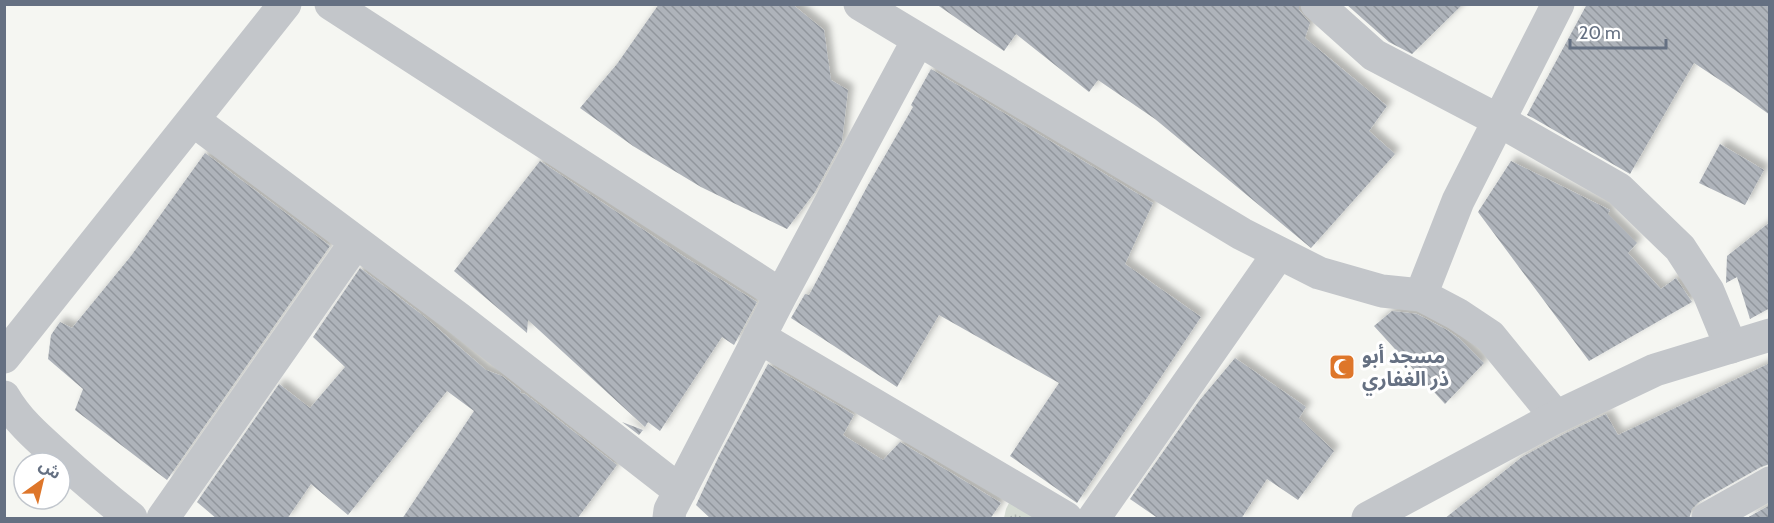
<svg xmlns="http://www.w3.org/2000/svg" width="1774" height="523" font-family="Cabin,'Noto Sans Arabic',sans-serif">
	<defs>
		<pattern id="park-tufts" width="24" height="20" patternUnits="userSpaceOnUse" patternTransform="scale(1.5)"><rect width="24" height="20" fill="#d5dcd3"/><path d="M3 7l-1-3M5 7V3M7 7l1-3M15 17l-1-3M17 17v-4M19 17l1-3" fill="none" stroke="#b0b7b1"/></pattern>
		<pattern id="building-back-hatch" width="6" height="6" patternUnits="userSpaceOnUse" patternTransform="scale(1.5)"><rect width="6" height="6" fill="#aeb3ba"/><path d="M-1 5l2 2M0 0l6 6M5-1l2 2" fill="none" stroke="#91969d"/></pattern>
		<filter id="shadow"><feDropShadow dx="5.5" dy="-5.5" stdDeviation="3" flood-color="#0004"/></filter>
	</defs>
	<rect width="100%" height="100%" fill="#f5f6f2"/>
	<path fill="url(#park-tufts)" d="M 1012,497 L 1052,518 L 1004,518 L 1006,509 Z"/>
	<path fill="url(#building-back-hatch)" filter="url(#shadow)" d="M 659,4 L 792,4 L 824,30 L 831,80 L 848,90 L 842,142 L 815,192 L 787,229 L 701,187 L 633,146 L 580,108 L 617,64 Z
		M 936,4 L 1299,4 L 1299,10 L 1310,23 L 1305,38 L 1387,106 L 1369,131 L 1395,154 L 1311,248 L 1155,119 L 1098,80 L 1089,92 L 1016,34 L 1004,51 Z
		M 1346,4 L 1463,4 L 1412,54 L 1389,42 Z
		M 1587,4 L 1770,4 L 1770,115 L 1741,94 L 1694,63 L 1630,174 L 1533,118 L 1527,115 Z
		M 931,69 L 1153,203 L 1125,264 L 1201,317 L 1077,503 L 1010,456 L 1059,383 L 939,315 L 897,387 L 791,318 L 805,294 L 809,295 L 868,185 L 913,107 L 911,105 Z
		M 1720,144 L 1764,170 L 1745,205 L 1699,183 Z
		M 205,153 L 330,246 L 167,480 L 75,410 L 83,389 L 48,359 L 51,335 L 60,322 L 72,328 L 131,256 Z
		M 540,161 L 683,256 L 757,302 L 734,345 L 722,337 L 660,431 L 648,422 L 645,427 L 528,320 L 527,333 L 454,271 Z
		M 1511,161 L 1610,210 L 1608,214 L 1637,243 L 1628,253 L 1661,289 L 1676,278 L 1692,302 L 1589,361 L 1478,212 Z
		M 1770,222 L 1770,308 L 1750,319 L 1737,277 L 1726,283 L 1727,256 Z
		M 360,268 L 421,314 L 486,370 L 502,376 L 521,391 L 520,393 L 525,394 L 617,465 L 577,519 L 402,519 L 474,411 L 447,391 L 348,515 L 311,484 L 287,519 L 217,519 L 197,502 L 279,384 L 310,408 L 345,367 L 313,337 Z
		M 1392,311 L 1417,314 L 1447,330 L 1460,339 L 1484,363 L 1445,404 L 1374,326 Z
		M 1235,358 L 1306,407 L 1299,418 L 1334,451 L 1298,500 L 1267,479 L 1241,519 L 1159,519 L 1130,499 L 1199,401 Z
		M 1770,363 L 1770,464 L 1761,467 L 1699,502 L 1692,509 L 1689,519 L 1444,519 L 1522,457 L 1564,434 L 1606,414 L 1618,435 Z
		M 768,364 L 854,415 L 843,435 L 883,460 L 900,442 L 1001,503 L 990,519 L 711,519 L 696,505 L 719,456 Z
		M 622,422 L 643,430 L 639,435 Z
		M 1770,505 L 1770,519 L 1745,519 Z"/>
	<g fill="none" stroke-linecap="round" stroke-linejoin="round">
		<path stroke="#c3c6ca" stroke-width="33" d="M 331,4 L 781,295
			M 860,4 L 1242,234 L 1319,273 L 1382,291 L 1421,295 L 1457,314 L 1490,336 L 1556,417
			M 1317,4 L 1374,55 L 1498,120 L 1619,189 L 1680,248 L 1708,291 L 1731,347
			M 193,120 L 458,318 L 680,491
			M 1421,295 L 1458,201 L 1558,4
			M 759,337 L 1066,518
			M 4,357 L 285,4
			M 4,397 C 18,421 38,438 57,455 C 81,477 106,498 131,518
			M 163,518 L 356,242
			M 669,518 L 670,510 L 781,295 L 918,40
			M 1094,518 L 1279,253
			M 1708,518 L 1770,483"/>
		<path stroke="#c3c6ca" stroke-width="33" d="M 1368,518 L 1556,417 L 1655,370 L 1770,335"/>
	</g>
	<defs>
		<g id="mosque-square" transform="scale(1.35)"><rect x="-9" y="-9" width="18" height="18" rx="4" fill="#de762a" stroke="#fff"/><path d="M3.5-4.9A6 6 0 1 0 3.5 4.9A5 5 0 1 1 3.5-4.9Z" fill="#fff"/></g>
	</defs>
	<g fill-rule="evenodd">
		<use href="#mosque-square" x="1342" y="367"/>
	</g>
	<g text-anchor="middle" stroke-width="6" stroke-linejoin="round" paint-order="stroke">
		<g font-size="20" font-weight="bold" fill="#657082" stroke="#fff" text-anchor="start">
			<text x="1362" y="363">مسجد أبو<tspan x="1362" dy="23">ذر الغفاري</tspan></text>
		</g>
	</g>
	<rect width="1774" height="523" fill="none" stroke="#657082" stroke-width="12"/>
	<g transform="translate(42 481) rotate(34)"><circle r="28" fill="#ffffff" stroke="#c1c6cd" stroke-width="1.5"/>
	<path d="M0-4.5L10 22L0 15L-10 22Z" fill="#de762a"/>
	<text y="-9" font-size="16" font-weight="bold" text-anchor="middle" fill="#657082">ش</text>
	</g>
	<path d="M1570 39v9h96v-9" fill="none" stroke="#657082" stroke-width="3"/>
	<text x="1579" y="39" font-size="18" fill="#657082" stroke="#ffffff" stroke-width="4.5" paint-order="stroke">20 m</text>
</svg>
